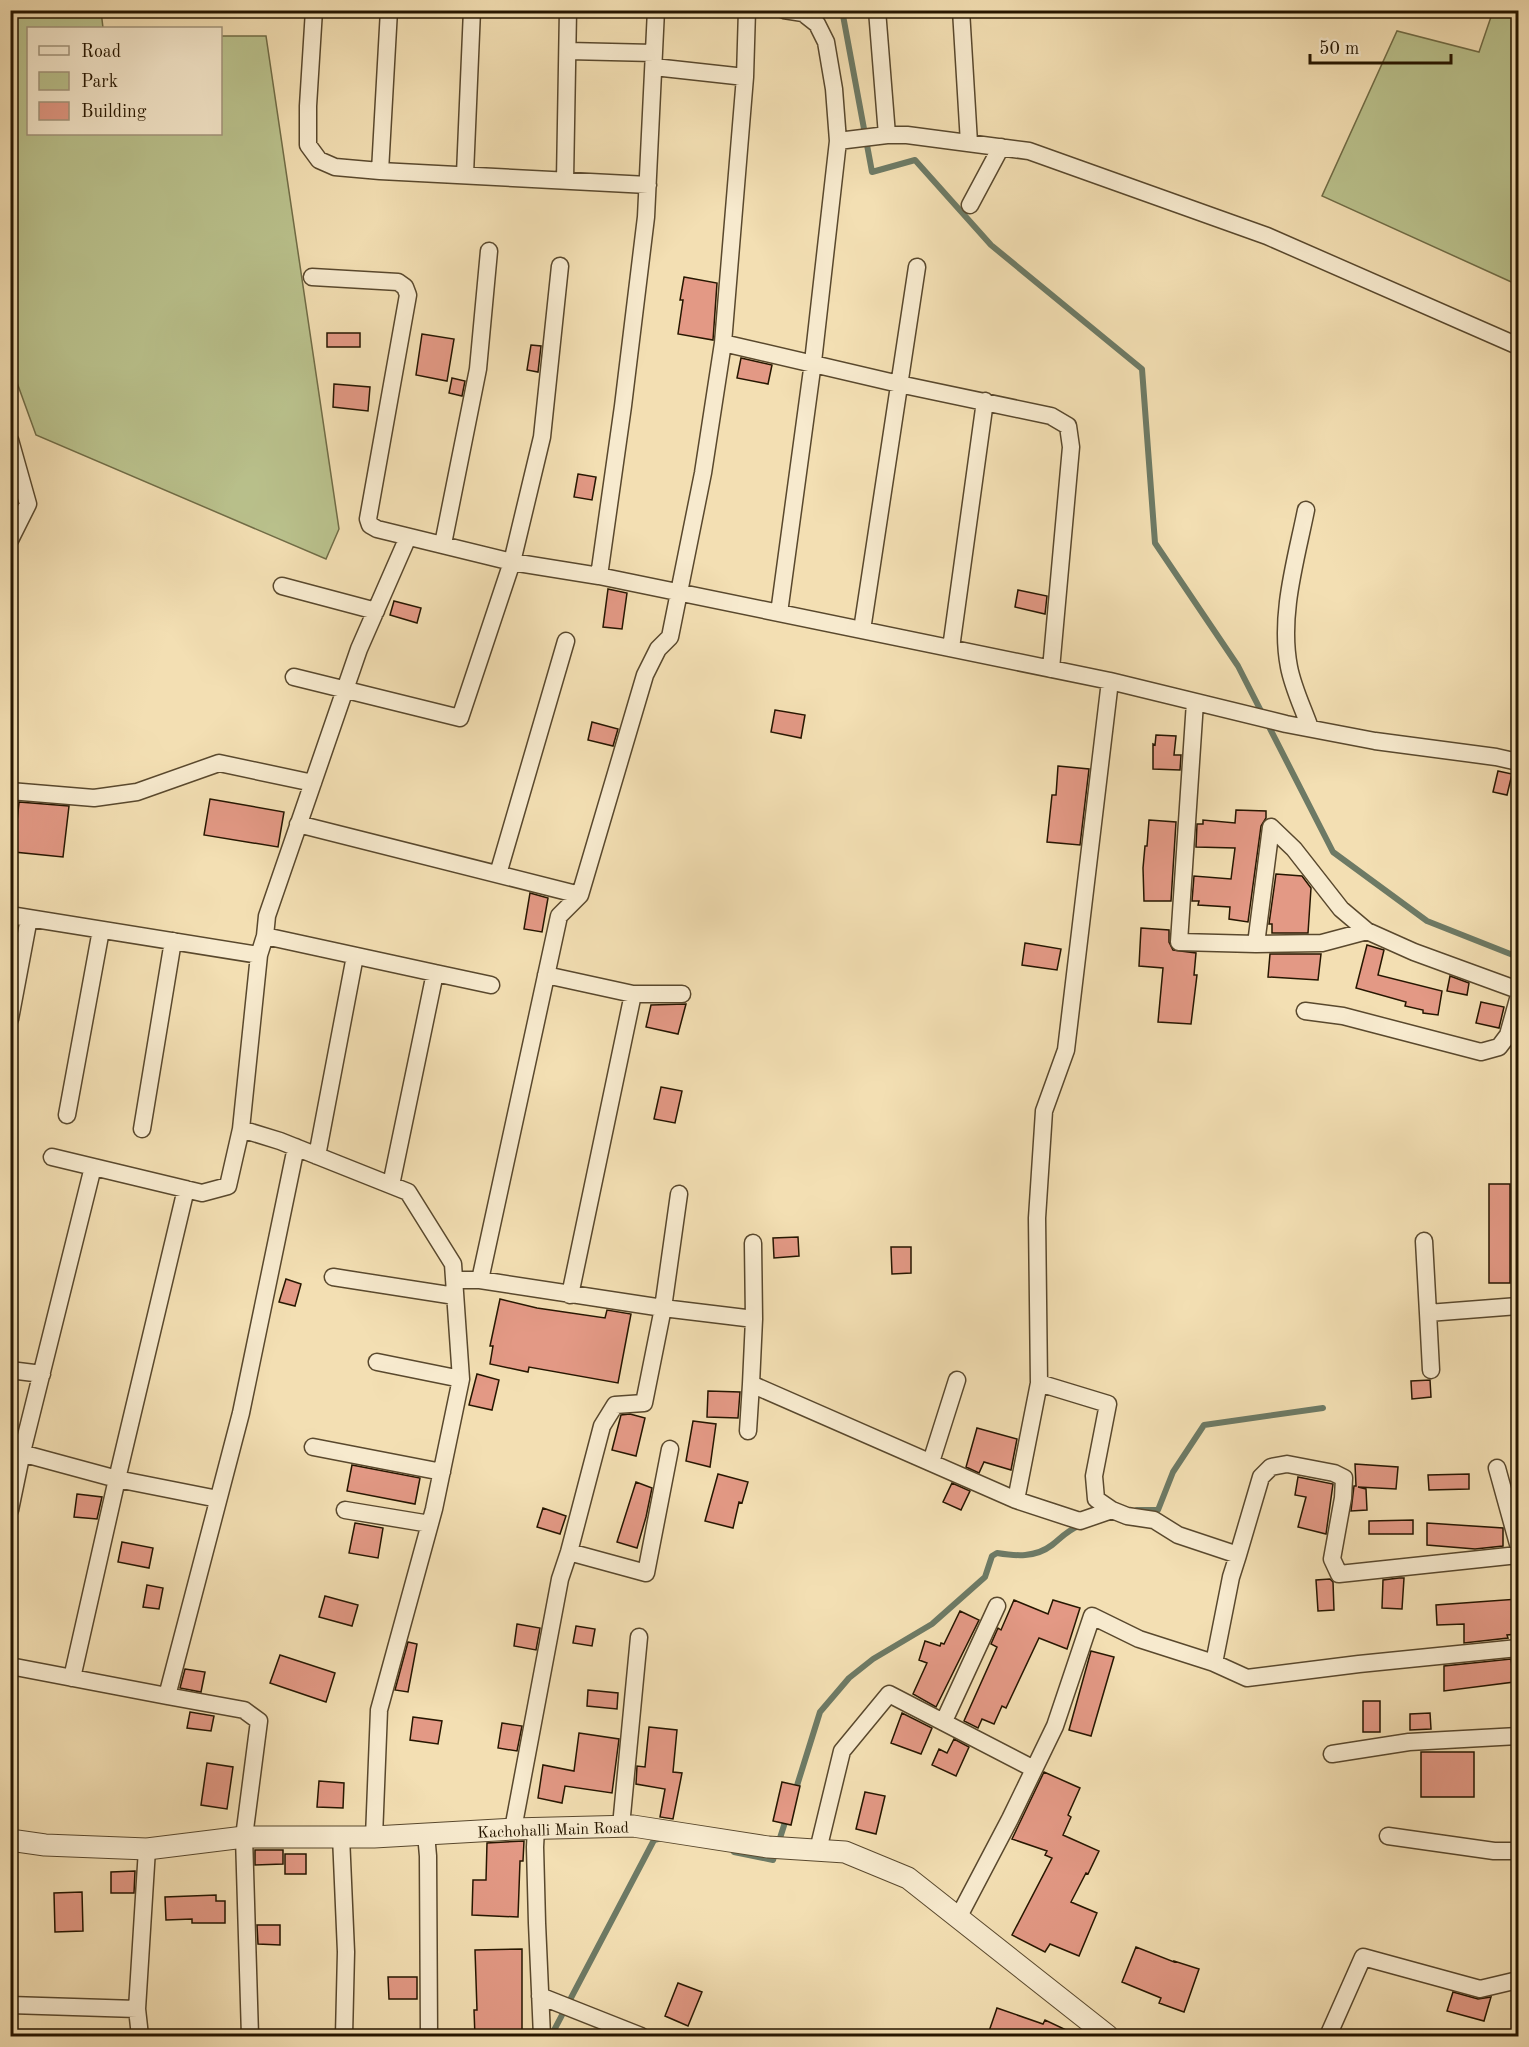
<svg xmlns="http://www.w3.org/2000/svg" width="1529" height="2047" font-family="'Old Standard TT',serif">
	<rect width="100%" height="100%" fill="#f3dfb3"/>
	<filter id="stains"><feTurbulence type="fractalNoise" baseFrequency=".00333" numOctaves="4"/><feColorMatrix values="0 0 0 0 .2 0 0 0 0 .09 0 0 0 0 .02 0 0 0 .5 -.17"/></filter>
	<radialGradient id="worn" r=".72"><stop offset=".6" stop-color="#630" stop-opacity="0"/><stop offset="1" stop-color="#630" stop-opacity=".3"/></radialGradient>
	<path fill="#bac28d" stroke="#706c46" stroke-width="1.5" d="M 11,10 L 101,11 L 103,28 L 28,28 L 28,134 L 220,134 L 221,36 L 266,36 L 339,529 L 326,559 L 36,435 L 11,366 Z
		M 1493,11 L 1518,11 L 1518,285 L 1322,196 L 1397,31 L 1479,52 Z"/>
	<g fill="none" stroke-linecap="round" stroke-linejoin="round">
		<path stroke="#6d7a65" stroke-width="6" d="M 842,10 L 872,172 L 915,160 L 991,245 L 1142,369 L 1155,543 L 1238,666 L 1333,852 L 1427,921 L 1518,957
			M 1137,1510 L 1158,1510 L 1173,1472 L 1204,1425 L 1323,1408
			M 795,1792 L 820,1712 L 849,1678 L 873,1659 L 932,1624 L 985,1577 L 992,1556 L 997,1553 C 1016,1556 1035,1558 1052,1545 C 1062,1537 1068,1530 1079,1526
			M 734,1852 L 773,1860 L 787,1816
			M 551,2036 L 654,1840 L 662,1838"/>
	</g>
	<path fill="#e39985" stroke="#261600" stroke-width="1.5" d="M 684,277 L 717,283 L 713,340 L 678,334 L 683,300 L 680,300 Z
		M 327,333 L 360,333 L 360,347 L 327,347 Z
		M 422,334 L 454,339 L 447,381 L 416,375 Z
		M 531,345 L 541,346 L 538,372 L 527,370 Z
		M 741,358 L 772,365 L 768,384 L 737,378 Z
		M 452,378 L 465,381 L 462,396 L 449,393 Z
		M 334,384 L 370,387 L 368,411 L 333,407 Z
		M 578,474 L 596,477 L 592,500 L 574,497 Z
		M 608,589 L 627,593 L 622,629 L 603,627 Z
		M 1018,590 L 1047,596 L 1045,614 L 1015,607 Z
		M 394,601 L 421,608 L 417,623 L 390,615 Z
		M 775,710 L 805,715 L 801,738 L 771,732 Z
		M 592,722 L 618,729 L 613,746 L 588,740 Z
		M 1156,735 L 1176,736 L 1174,755 L 1181,755 L 1180,770 L 1153,769 L 1153,744 L 1155,745 Z
		M 1058,766 L 1089,769 L 1080,845 L 1047,842 L 1052,795 L 1056,795 Z
		M 1498,771 L 1512,774 L 1507,795 L 1493,792 Z
		M 210,799 L 284,812 L 278,847 L 204,835 Z
		M 19,802 L 69,806 L 63,857 L 14,852 Z
		M 1236,810 L 1266,811 L 1266,818 L 1261,826 L 1248,922 L 1229,919 L 1230,907 L 1198,905 L 1199,901 L 1192,901 L 1194,876 L 1231,879 L 1235,848 L 1196,847 L 1197,824 L 1203,824 L 1203,820 L 1235,823 Z
		M 1149,820 L 1176,822 L 1171,901 L 1144,901 L 1143,868 L 1145,846 L 1147,846 Z
		M 1276,874 L 1302,876 L 1311,888 L 1308,933 L 1272,933 L 1272,924 L 1269,924 Z
		M 530,893 L 548,898 L 542,932 L 524,929 Z
		M 1141,928 L 1169,930 L 1169,942 L 1173,950 L 1196,953 L 1194,975 L 1197,975 L 1191,1024 L 1158,1022 L 1163,968 L 1139,966 Z
		M 1025,943 L 1061,949 L 1057,970 L 1022,965 Z
		M 1367,945 L 1384,950 L 1378,975 L 1442,991 L 1438,1015 L 1423,1013 L 1423,1010 L 1405,1006 L 1406,1002 L 1356,988 Z
		M 1270,954 L 1321,954 L 1318,980 L 1268,977 Z
		M 1450,976 L 1469,983 L 1467,995 L 1447,991 Z
		M 1481,1002 L 1504,1007 L 1499,1028 L 1476,1023 Z
		M 686,1004 L 678,1034 L 646,1027 L 651,1005 Z
		M 661,1087 L 682,1091 L 675,1123 L 654,1119 Z
		M 1489,1184 L 1510,1184 L 1510,1283 L 1489,1283 Z
		M 798,1237 L 799,1256 L 774,1258 L 773,1238 Z
		M 891,1247 L 911,1247 L 911,1273 L 892,1274 Z
		M 286,1279 L 301,1284 L 295,1306 L 279,1302 Z
		M 500,1299 L 537,1308 L 605,1318 L 607,1310 L 631,1314 L 618,1383 L 529,1367 L 528,1372 L 490,1364 L 493,1346 L 490,1346 Z
		M 477,1374 L 499,1380 L 492,1410 L 469,1405 Z
		M 1430,1380 L 1431,1397 L 1412,1399 L 1411,1381 Z
		M 708,1391 L 740,1392 L 738,1418 L 707,1417 Z
		M 630,1414 L 645,1418 L 636,1456 L 612,1450 L 621,1415 Z
		M 693,1421 L 716,1424 L 710,1467 L 686,1461 Z
		M 977,1428 L 1017,1439 L 1011,1470 L 984,1462 L 979,1473 L 966,1467 Z
		M 1355,1464 L 1398,1467 L 1396,1489 L 1358,1487 L 1366,1489 L 1367,1510 L 1351,1511 L 1354,1486 L 1356,1486 Z
		M 352,1465 L 420,1478 L 415,1504 L 347,1491 Z
		M 718,1474 L 748,1482 L 742,1503 L 739,1502 L 733,1528 L 705,1521 Z
		M 1469,1474 L 1469,1489 L 1429,1490 L 1428,1475 Z
		M 1298,1477 L 1333,1484 L 1326,1534 L 1298,1527 L 1306,1497 L 1295,1495 Z
		M 636,1482 L 652,1488 L 646,1517 L 637,1548 L 617,1542 Z
		M 952,1483 L 970,1491 L 961,1510 L 943,1502 Z
		M 77,1494 L 102,1497 L 97,1519 L 74,1517 Z
		M 543,1508 L 566,1516 L 560,1534 L 537,1527 Z
		M 1413,1520 L 1413,1534 L 1369,1534 L 1369,1521 Z
		M 355,1523 L 383,1528 L 378,1558 L 349,1553 Z
		M 1427,1523 L 1503,1528 L 1503,1546 L 1475,1549 L 1427,1545 Z
		M 122,1542 L 153,1548 L 149,1568 L 118,1562 Z
		M 1399,1578 L 1404,1578 L 1402,1609 L 1382,1608 L 1383,1580 Z
		M 1330,1579 L 1333,1582 L 1334,1610 L 1318,1611 L 1316,1580 Z
		M 147,1585 L 163,1588 L 159,1609 L 143,1607 Z
		M 325,1596 L 358,1605 L 352,1626 L 319,1617 Z
		M 1518,1599 L 1518,1634 L 1507,1635 L 1508,1638 L 1464,1643 L 1464,1624 L 1437,1625 L 1436,1605 Z
		M 1014,1600 L 1048,1614 L 1053,1600 L 1080,1608 L 1067,1649 L 1039,1638 L 1006,1708 L 1002,1706 L 994,1724 L 982,1719 L 978,1728 L 964,1721 L 997,1647 L 991,1644 L 998,1628 L 1001,1630 Z
		M 960,1611 L 979,1620 L 936,1707 L 913,1694 L 927,1663 L 919,1660 L 925,1641 L 940,1646 L 941,1643 L 944,1644 Z
		M 517,1624 L 540,1628 L 536,1650 L 514,1646 Z
		M 576,1626 L 595,1629 L 592,1646 L 573,1643 Z
		M 408,1642 L 417,1644 L 408,1692 L 395,1690 Z
		M 1091,1651 L 1114,1657 L 1091,1736 L 1069,1730 Z
		M 280,1655 L 335,1673 L 326,1702 L 270,1683 Z
		M 1511,1659 L 1514,1682 L 1444,1691 L 1444,1666 Z
		M 185,1669 L 205,1672 L 201,1692 L 180,1688 Z
		M 588,1690 L 618,1693 L 617,1709 L 587,1706 Z
		M 1363,1701 L 1380,1701 L 1380,1732 L 1363,1732 Z
		M 190,1712 L 214,1716 L 211,1731 L 187,1728 Z
		M 902,1713 L 932,1728 L 921,1754 L 891,1743 Z
		M 1430,1713 L 1431,1729 L 1410,1730 L 1410,1714 Z
		M 413,1717 L 442,1721 L 438,1744 L 410,1740 Z
		M 502,1723 L 522,1726 L 517,1751 L 498,1748 Z
		M 649,1727 L 677,1730 L 673,1772 L 682,1773 L 673,1819 L 660,1817 L 665,1789 L 636,1784 L 637,1766 L 645,1767 Z
		M 579,1733 L 619,1739 L 612,1793 L 565,1786 L 562,1803 L 538,1798 L 543,1765 L 574,1771 Z
		M 954,1739 L 969,1747 L 956,1776 L 932,1765 L 939,1749 L 947,1753 Z
		M 1421,1752 L 1474,1752 L 1474,1797 L 1421,1797 Z
		M 207,1763 L 233,1767 L 227,1809 L 201,1805 Z
		M 1044,1772 L 1080,1788 L 1068,1815 L 1071,1817 L 1063,1835 L 1099,1851 L 1088,1874 L 1086,1873 L 1071,1902 L 1097,1913 L 1079,1956 L 1050,1944 L 1045,1952 L 1012,1935 L 1052,1858 L 1045,1855 L 1047,1851 L 1012,1839 Z
		M 319,1781 L 344,1783 L 343,1808 L 317,1807 Z
		M 782,1782 L 800,1786 L 791,1825 L 773,1821 Z
		M 865,1792 L 885,1796 L 876,1834 L 856,1829 Z
		M 524,1841 L 523,1861 L 520,1861 L 518,1917 L 472,1915 L 473,1880 L 486,1880 L 487,1843 Z
		M 255,1850 L 283,1850 L 283,1864 L 255,1865 Z
		M 285,1854 L 306,1854 L 306,1874 L 285,1874 Z
		M 135,1871 L 134,1893 L 111,1893 L 111,1872 Z
		M 82,1892 L 83,1931 L 55,1932 L 54,1893 Z
		M 216,1895 L 216,1901 L 225,1901 L 225,1923 L 192,1923 L 192,1919 L 166,1920 L 165,1897 Z
		M 257,1925 L 280,1925 L 280,1945 L 258,1944 Z
		M 1136,1947 L 1174,1962 L 1174,1961 L 1199,1969 L 1184,2012 L 1159,2003 L 1161,1998 L 1122,1982 Z
		M 522,1949 L 522,2037 L 475,2037 L 474,2010 L 477,2010 L 475,1950 Z
		M 388,1977 L 417,1977 L 417,1999 L 389,1999 Z
		M 678,1983 L 702,1992 L 688,2026 L 665,2016 Z
		M 1453,1992 L 1478,1999 L 1491,1997 L 1484,2021 L 1447,2011 Z
		M 997,2008 L 1043,2024 L 1045,2020 L 1081,2037 L 987,2037 Z"/>
	<g fill="none" stroke-linecap="round" stroke-linejoin="round">
		<g stroke="#59482d" stroke-width="19">
			<path id="minor" d="M 314,10 L 308,106 L 308,145 L 319,160 L 335,167 L 380,171 L 648,185
				M 747,10 L 745,77 L 723,343 L 899,384 L 1051,416 L 1068,426 L 1071,447 L 1051,669
				M 877,10 L 887,135 L 907,135 L 1029,151 L 1267,236 L 1518,346
				M 961,10 L 969,143
				M 568,51 L 654,53
				M 654,67 L 745,77
				M 838,141 L 887,135
				M 380,171 L 389,10
				M 465,174 L 472,10
				M 565,180 L 568,10
				M 970,205 L 1001,147
				M 312,277 L 398,282 L 405,287 L 408,295 L 368,519 L 370,525 L 377,529 L 512,562 L 599,576 L 1110,681 L 1286,724 L 1375,741 L 1496,757 L 1518,762
				M 10,440 L 28,504 L 10,540
				M 1306,510 C 1296,560 1279,615 1289,667 C 1293,688 1303,708 1310,728
				M 443,544 L 478,369 L 489,251
				M 599,576 L 623,406 L 646,217 L 656,10
				M 282,586 L 376,611
				M 779,613 L 813,362 L 838,141 L 834,89 L 826,42 L 817,24 L 803,13 L 784,10
				M 862,630 L 917,267
				M 951,648 L 985,401
				M 294,677 L 460,718 L 512,562 L 542,437 L 560,266
				M 1195,702 L 1179,942 L 1256,944 L 1322,943 L 1367,931 L 1414,952 L 1518,990
				M 10,791 L 94,798 L 137,792 L 219,763 L 313,783
				M 298,824 L 580,895
				M 498,874 L 566,641
				M 10,915 L 259,955
				M 265,936 L 435,973 L 391,1185
				M 1256,944 L 1271,827 L 1294,849 L 1341,909 L 1367,931
				M 435,973 L 491,985
				M 546,975 L 633,994 L 570,1295
				M 633,994 L 682,994
				M 1305,1011 L 1343,1016 L 1481,1052 L 1499,1047 L 1508,1035 L 1518,999
				M 10,1019 L 29,918
				M 67,1115 L 101,930
				M 142,1129 L 173,941
				M 317,1156 L 355,956
				M 52,1157 L 202,1193 L 228,1186 L 241,1129
				M 1424,1241 L 1428,1313
				M 753,1243 L 754,1319
				M 333,1277 L 455,1296
				M 454,1280 L 480,1280 L 663,1308 L 754,1319 L 751,1384 L 1016,1500 L 1080,1521 L 1112,1510
				M 480,1280 L 559,916 L 580,895 L 645,675 L 658,649 L 670,637 L 703,473 L 723,343
				M 377,1362 L 461,1379
				M 10,1370 L 42,1374
				M 1431,1370 L 1428,1313 L 1518,1306
				M 1039,1383 L 1108,1404 L 1094,1476 L 1096,1499 L 1112,1510 L 1127,1516 L 1154,1520 L 1178,1535 L 1238,1555 L 1231,1577 L 1214,1663
				M 748,1431 L 751,1384
				M 313,1447 L 442,1472
				M 10,1450 L 117,1479 L 186,1189
				M 931,1462 L 957,1380
				M 1497,1468 L 1518,1544
				M 1016,1500 L 1039,1383 L 1037,1218 L 1044,1111 L 1066,1050 L 1110,681
				M 10,1510 L 22,1452 L 93,1167
				M 345,1510 L 430,1524
				M 569,1552 L 646,1573 L 670,1449
				M 1238,1555 L 1261,1477 L 1271,1467 L 1287,1464 L 1334,1473 L 1344,1478 L 1343,1498 L 1332,1559 L 1339,1574 L 1518,1555
				M 10,1666 L 167,1696 L 241,1413 L 296,1147
				M 72,1678 L 117,1479 L 218,1499
				M 167,1696 L 244,1710 L 259,1721 L 244,1837 L 250,2036
				M 944,1721 L 997,1606
				M 1332,1754 L 1409,1742 L 1518,1736
				M 621,1826 L 639,1637
				M 536,1828 L 535,1847 L 537,1923 L 542,2036
				M 513,1829 L 560,1579 L 569,1552 L 602,1426 L 615,1405 L 644,1403 L 663,1308 L 679,1194
				M 426,1834 L 428,1856 L 429,2036
				M 341,1836 L 346,1952 L 344,2036
				M 1388,1836 L 1494,1851 L 1518,1851
				M 374,1837 L 379,1710 L 434,1509 L 461,1379 L 453,1264 L 408,1192 L 280,1141 L 241,1129 L 259,955 L 265,936 L 267,916 L 359,649 L 408,537
				M 818,1850 L 842,1751 L 889,1694 L 1034,1769
				M 958,1918 L 1010,1819 L 1055,1726 L 1092,1616 L 1139,1639 L 1214,1663 L 1247,1678 L 1359,1664 L 1518,1648
				M 540,1996 L 641,2036
				M 10,2005 L 137,2009
				M 140,2036 L 137,2009 L 147,1849
				M 1328,2036 L 1363,1957 L 1480,1989 L 1518,1980"/>
		</g>
		<g stroke="#59482d" stroke-width="23">
			<path id="tertiary" d="M 10,1840 L 45,1845 L 147,1849 L 244,1837 L 374,1837 L 513,1829 L 633,1826 L 768,1847 L 845,1852 L 908,1878 L 1108,2036"/>
		</g>
		<use href="#minor" stroke="#f7eace" stroke-width="16"/>
		<use href="#tertiary" stroke="#f7eace" stroke-width="21"/>
	</g>
	<g text-anchor="middle" stroke-width="5" stroke-linejoin="round" paint-order="stroke">
		<g font-size="16" fill="#261600" stroke="#f7eace">
			<text transform="translate(553 1829) rotate(-2)" y="6">Kachohalli Main Road</text>
		</g>
	</g>
	<rect width="1529" height="2047" fill="none" stroke="#f3dfb3" stroke-width="36"/>
	<rect x="12" y="12" width="1505" height="2023" fill="none" stroke="#261600" stroke-width="3"/>
	<rect x="18" y="18" width="1493" height="2011" fill="none" stroke="#261600" stroke-width="1.5"/>
	<rect x="27" y="27" width="195" height="108" fill="#f7eace" stroke="#a3957c" stroke-width="1.5"/>
	<rect x="39" y="46" width="30" height="9" fill="#f7eace" stroke="#a3957c" stroke-width="1.5"/>
	<text x="81" y="57" font-size="18" fill="#261600">Road</text>
	<rect x="39" y="72" width="30" height="18" fill="#bac28d" stroke="#a3957c" stroke-width="1.5"/>
	<text x="81" y="87" font-size="18" fill="#261600">Park</text>
	<rect x="39" y="102" width="30" height="18" fill="#e39985" stroke="#a3957c" stroke-width="1.5"/>
	<text x="81" y="117" font-size="18" fill="#261600">Building</text>
	<path d="M1310 54v9h141v-9" fill="none" stroke="#261600" stroke-width="3"/>
	<text x="1319" y="54" font-size="18" fill="#261600" stroke="#f7eace" stroke-width="4.5" paint-order="stroke">50 m</text>
	<rect width="100%" height="100%" filter="url(#stains)"/>
	<rect width="100%" height="100%" fill="url(#worn)"/>
</svg>
